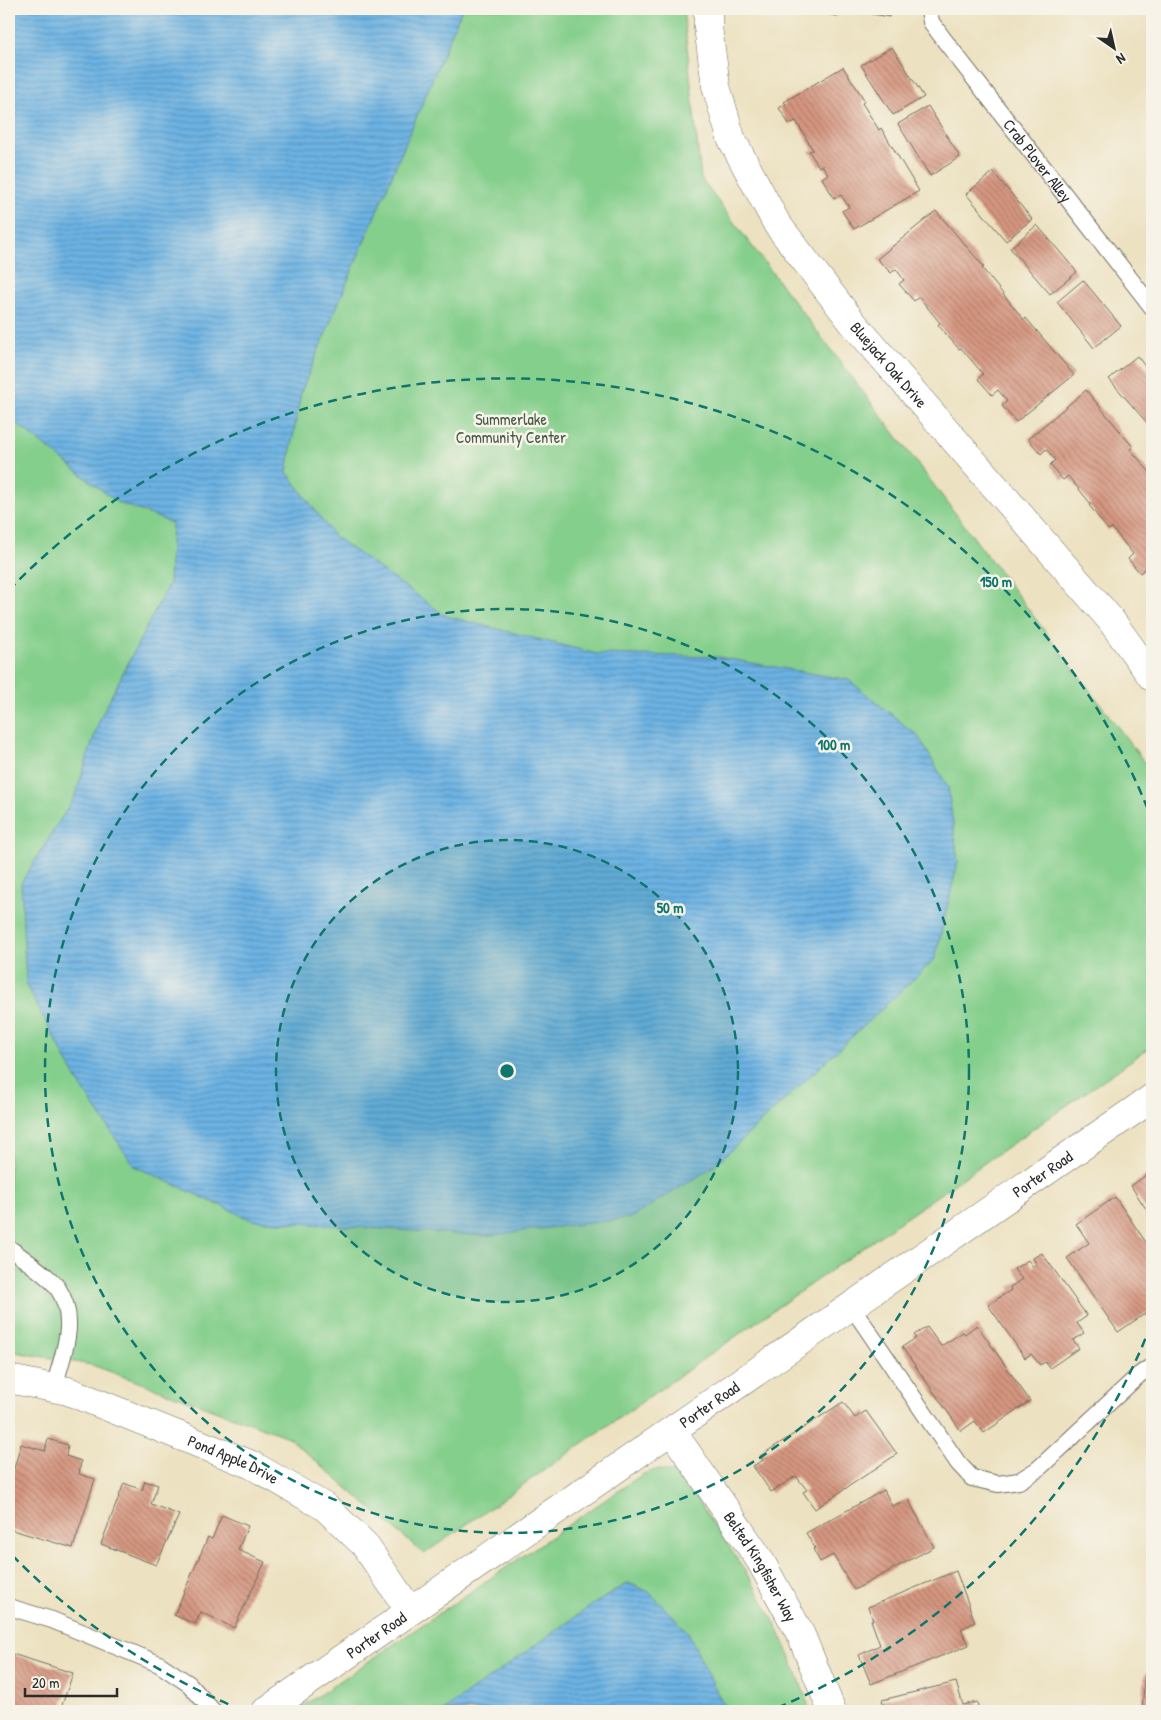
<svg xmlns="http://www.w3.org/2000/svg" width="1161" height="1720" font-family="'Patrick Hand',sans-serif">
	<defs>
		<pattern id="water-rules" width="6" height="5" patternUnits="userSpaceOnUse" patternTransform="scale(1.25)"><rect width="6" height="5" fill="#6cb2e3"/><path d="M0 2.5h6" fill="none" stroke="#5991b8"/></pattern>
		<pattern id="building-back-hatch" width="6" height="6" patternUnits="userSpaceOnUse" patternTransform="scale(1.25)"><rect width="6" height="6" fill="#d59680"/><path d="M-1 5l2 2M0 0l6 6M5-1l2 2" fill="none" stroke="#ad7b69"/></pattern>
	</defs>
	<rect width="100%" height="100%" fill="#f7f3e8"/>
	<filter id="ink" filterUnits="userSpaceOnUse"><feTurbulence type="fractalNoise" baseFrequency=".02" numOctaves="2"/><feDisplacementMap in="SourceGraphic" scale="10" xChannelSelector="R" yChannelSelector="G"/><feConvolveMatrix kernelMatrix="1 2 1 2 8 2 1 2 1" color-interpolation-filters="sRGB"/></filter>
	<filter id="wash" filterUnits="userSpaceOnUse"><feTurbulence type="fractalNoise" baseFrequency=".0096" numOctaves="4" result="noise"/><feDisplacementMap in="SourceGraphic" scale="20" xChannelSelector="R" yChannelSelector="G"/><feGaussianBlur stdDeviation="1.12" result="paint"/><feColorMatrix in="noise" values="0 0 0 0 0 0 0 0 0 0 0 0 0 0 0 0 0 1.4 0 .05"/><feComposite in="paint" operator="in"/></filter>
	<g filter="url(#wash)">
		<rect width="100%" height="100%" fill="#ece1c0"/>
		<path fill="#85cf8c" stroke="#587d5c" d="M 9,9 L 683,9 L 701,179 L 1152,772 L 1152,1046 L 424,1554 L 288,1437 L 92,1365 L 9,1351 Z
			M 656,1470 C 670,1470 679,1476 688,1486 C 708,1517 730,1547 750,1579 C 775,1619 796,1665 810,1711 L 296,1711 L 643,1474 Z"/>
		<path fill="url(#water-rules)" stroke="#4c6e87" d="M 9,9 L 462,9 L 301,392 L 287,472 L 334,536 L 446,616 L 597,654 L 718,657 L 849,680 L 918,736 L 948,787 L 958,862 L 935,959 L 713,1167 L 631,1218 L 484,1236 L 252,1220 L 134,1166 L 78,1082 L 26,985 L 21,883 L 75,796 L 100,718 L 169,583 L 172,523 L 117,502 L 9,418 Z
			M 628,1583 L 649,1592 L 688,1632 L 726,1711 L 443,1711 L 589,1607 Z"/>
		<g id="blocks">
			<path fill="url(#building-back-hatch)" d="M 796,9 L 838,9 L 837,16 Z
				M 856,9 L 890,9 L 889,17 L 856,11 Z
				M 892,47 L 924,97 L 893,115 L 861,65 Z
				M 843,67 L 865,101 L 862,103 L 879,130 L 881,128 L 919,191 L 854,229 L 842,211 L 849,207 L 841,195 L 834,198 L 822,178 L 828,174 L 822,165 L 819,167 L 809,151 L 813,150 L 796,121 L 789,124 L 779,108 L 786,104 L 784,102 Z
				M 928,106 L 960,157 L 930,176 L 898,124 Z
				M 993,172 L 1032,219 L 1006,241 L 966,194 Z
				M 936,211 L 984,267 L 982,268 L 1024,320 L 1026,318 L 1074,375 L 1016,422 L 1002,406 L 1007,401 L 998,390 L 992,395 L 978,379 L 983,374 L 961,348 L 959,349 L 938,325 L 940,323 L 919,297 L 914,301 L 899,284 L 904,280 L 896,269 L 891,273 L 877,259 Z
				M 1037,225 L 1077,272 L 1050,294 L 1010,248 Z
				M 1083,280 L 1121,326 L 1094,348 L 1057,302 Z
				M 1137,356 L 1152,375 L 1152,421 L 1148,424 L 1109,379 Z
				M 1086,390 L 1133,447 L 1130,449 L 1152,475 L 1152,576 L 1146,568 L 1140,573 L 1128,559 L 1133,554 L 1112,528 L 1108,530 L 1089,505 L 1091,504 L 1068,476 L 1063,480 L 1050,465 L 1055,460 L 1046,449 L 1041,454 L 1028,439 Z
				M 1152,1171 L 1152,1218 L 1131,1186 Z
				M 1115,1197 L 1152,1251 L 1152,1309 L 1118,1332 L 1067,1258 L 1089,1243 L 1076,1224 Z
				M 1042,1253 L 1087,1316 L 1077,1323 L 1084,1333 L 1073,1340 L 1079,1348 L 1050,1368 L 1045,1362 L 1040,1365 L 1031,1354 L 1025,1358 L 988,1305 L 1011,1290 L 1010,1287 L 1022,1279 L 1014,1269 L 1028,1260 L 1033,1267 L 1037,1264 L 1033,1258 Z
				M 977,1325 L 1030,1401 L 984,1433 L 975,1421 L 961,1431 L 902,1347 L 916,1338 L 914,1335 L 927,1327 L 941,1346 L 963,1332 L 965,1334 Z
				M 843,1402 L 855,1418 L 866,1411 L 897,1454 L 815,1509 L 803,1492 L 807,1490 L 796,1476 L 771,1492 L 753,1466 L 763,1460 L 760,1456 Z
				M 48,1439 L 68,1445 L 66,1456 L 81,1461 L 79,1474 L 95,1479 L 73,1548 L 9,1529 L 9,1486 L 21,1444 L 45,1451 Z
				M 145,1481 L 158,1485 L 151,1504 L 179,1515 L 156,1565 L 101,1544 L 124,1483 L 142,1490 Z
				M 884,1490 L 892,1506 L 908,1499 L 934,1547 L 854,1590 L 833,1555 L 820,1562 L 813,1549 L 815,1548 L 806,1533 Z
				M 222,1515 L 248,1526 L 238,1550 L 265,1562 L 234,1628 L 201,1612 L 195,1624 L 174,1615 L 208,1537 L 212,1539 Z
				M 956,1571 L 975,1622 L 961,1629 L 969,1645 L 871,1684 L 859,1655 L 880,1645 L 871,1620 L 873,1620 L 868,1607 Z
				M 9,1653 L 73,1673 L 60,1711 L 9,1711 Z
				M 1145,1673 L 1152,1673 L 1152,1711 L 1142,1711 Z
				M 956,1682 L 963,1705 L 977,1702 L 979,1711 L 885,1711 L 882,1700 Z"/>
		</g>
	</g>
	<g filter="url(#ink)">
		<use href="#blocks" fill-opacity="0" stroke="#6f6b5f" stroke-width="1"/>
		<g fill="none" stroke-linecap="round" stroke-linejoin="round">
			<g stroke="#6f6b5f" stroke-width="18">
				<g id="service">
					<path id="s1" d="M 929,9 L 931,22 L 945,41 L 1152,307"/>
					<path d="M 9,1248 C 20,1256 49,1276 57,1287 C 79,1319 63,1354 54,1387"/>
					<path d="M 852,1307 L 958,1463 L 972,1478 L 998,1484 L 1019,1481 L 1038,1469 L 1139,1375 L 1152,1366"/>
					<path d="M 9,1607 L 52,1620 L 159,1664 L 189,1684 L 213,1711"/>
				</g>
			</g>
			<g stroke="#6f6b5f" stroke-width="29">
				<g id="minor">
					<path id="s2" d="M 708,9 L 708,27 L 716,86 L 731,138 L 777,224 L 853,323 L 1110,619 L 1152,677"/>
					<path id="s3" d="M 9,1379 L 68,1391 L 252,1465 L 325,1507 L 364,1544 L 410,1611"/>
					<path id="s4" d="M 672,1431 L 760,1560 L 801,1635 L 832,1711"/>
					<path id="s5" d="M 266,1711 L 1152,1098"/>
				</g>
			</g>
			<use href="#service" stroke="#fff" stroke-width="16"/>
			<use href="#minor" stroke="#fff" stroke-width="28"/>
		</g>
	</g>
	<circle cx="507" cy="1071" r="231" fill="#0f766e" fill-opacity=".12"/>
	<g fill="none" stroke="#0f766e" stroke-width="2.5" stroke-dasharray="9 6">
		<circle cx="507" cy="1071" r="231"/>
		<circle cx="507" cy="1071" r="462"/>
		<path d="M1151 1325A692 692 0 0 1 772 1710M242 1710A692 692 0 0 1 9 1552M9 590A692 692 0 0 1 1151 817"/>
	</g>
	<g text-anchor="middle" stroke-width="5" stroke-linejoin="round" paint-order="stroke">
		<g font-size="16" fill="#2b2b2b" stroke="#f7f3e8">
			<text dy="6" stroke="none"><textPath href="#s1" startOffset="188">Crab Plover Alley</textPath></text>
			<text dy="6" stroke="none"><textPath href="#s2" startOffset="409">Bluejack Oak Drive</textPath></text>
			<text dy="6" stroke="none"><textPath href="#s5" startOffset="944">Porter Road</textPath></text>
			<text dy="6" stroke="none"><textPath href="#s5" startOffset="539">Porter Road</textPath></text>
			<text dy="6" stroke="none"><textPath href="#s3" startOffset="239">Pond Apple Drive</textPath></text>
			<text dy="6" stroke="none"><textPath href="#s4" startOffset="162">Belted Kingfisher Way</textPath></text>
			<text dy="6" stroke="none"><textPath href="#s5" startOffset="134">Porter Road</textPath></text>
		</g>
		<g font-size="16" fill="#465c48" stroke="#f7f3e8">
			<text x="511" y="425">Summerlake<tspan x="511" dy="18">Community Center</tspan></text>
		</g>
	</g>
	<circle cx="507" cy="1071" r="8" fill="#0f766e" stroke="#f7f3e8" stroke-width="2.5"/>
	<g font-size="15" text-anchor="middle" font-weight="bold" fill="#0f766e" stroke="#f7f3e8" stroke-width="5" stroke-linejoin="round" paint-order="stroke">
		<text x="996" y="587">150 m</text>
		<text x="834" y="750">100 m</text>
		<text x="670" y="913">50 m</text>
	</g>
	<rect width="1161" height="1720" fill="none" stroke="#f7f3e8" stroke-width="30"/>
	<g transform="translate(1114 48) rotate(146)" stroke="#f7f3e8" stroke-width="4" paint-order="stroke">
	<path d="M0-4L9 19L0 12L-9 19Z" fill="#2b2b2b"/>
	<text y="-8" font-size="14" font-weight="bold" text-anchor="middle" fill="#2b2b2b">N</text>
	</g>
	<path d="M25 1688v8h92v-8" fill="none" stroke="#2b2b2b" stroke-width="2.5"/>
	<text x="32" y="1688" font-size="15" fill="#2b2b2b" stroke="#f7f3e8" stroke-width="4" paint-order="stroke">20 m</text>
</svg>
